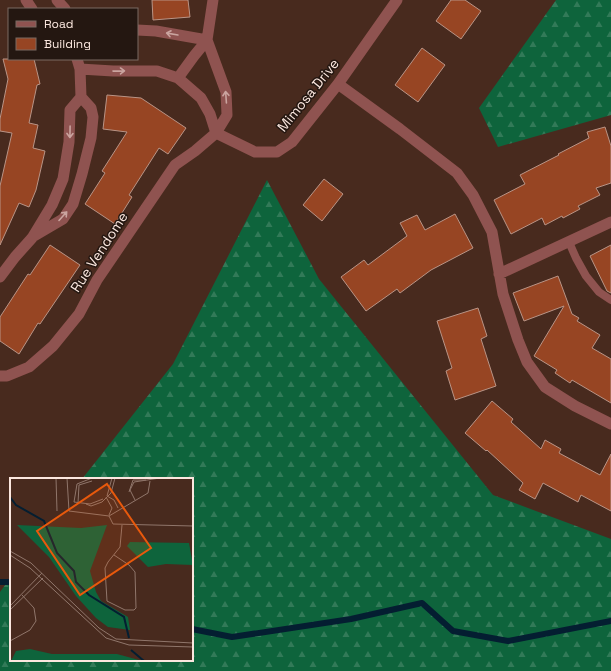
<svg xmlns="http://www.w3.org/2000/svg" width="611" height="671" font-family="'Space Grotesk',sans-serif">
	<defs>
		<pattern id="forest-firs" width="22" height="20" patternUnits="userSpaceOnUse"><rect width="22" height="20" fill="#0e643c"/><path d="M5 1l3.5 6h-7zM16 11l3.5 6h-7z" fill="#327a58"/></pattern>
	</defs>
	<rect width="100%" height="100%" fill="#482a1e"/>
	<path fill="url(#forest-firs)" d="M 556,0 L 611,0 L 611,115 L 498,147 L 479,108 Z
		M 267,180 L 319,279 L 493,495 L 611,539 L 611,671 L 0,671 L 0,592 L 11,577 L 11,660 L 192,660 L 192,479 L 82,479 L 173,364 Z"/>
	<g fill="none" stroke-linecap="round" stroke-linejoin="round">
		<path stroke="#041e31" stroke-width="6" d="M 0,582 L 11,582
			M 192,629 L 232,637 L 351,619 L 422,603 L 453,631 L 508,641 L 611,621"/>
	</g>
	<path fill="#974523" stroke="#b99486" d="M 152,0 L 188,0 L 190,17 L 153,20 Z
		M 451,0 L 465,0 L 481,11 L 461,39 L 436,21 Z
		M 422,48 L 445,65 L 418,102 L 395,85 Z
		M 3,59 L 34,59 L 40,84 L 37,85 L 29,123 L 38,125 L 33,148 L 45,151 L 36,190 L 29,207 L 19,203 L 0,245 L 0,186 L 12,133 L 0,131 L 0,119 L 8,79 Z
		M 107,95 L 141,98 L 186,128 L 168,154 L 159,148 L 129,195 L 132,197 L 115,224 L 85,204 L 105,173 L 102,171 L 127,132 L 103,129 Z
		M 605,127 L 611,146 L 611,183 L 596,188 L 600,195 L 578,206 L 580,209 L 563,218 L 562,216 L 545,225 L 542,218 L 511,234 L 494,200 L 525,184 L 520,175 L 559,155 L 558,154 L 589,138 L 587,132 Z
		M 324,179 L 343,194 L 322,221 L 303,205 Z
		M 455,214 L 473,248 L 431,270 L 400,293 L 397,289 L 366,311 L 341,277 L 364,260 L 368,265 L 407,236 L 400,223 L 417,215 L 425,230 Z
		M 50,245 L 80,265 L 40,324 L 38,323 L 19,354 L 0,341 L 0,317 L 28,274 L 30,275 Z
		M 611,245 L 611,293 L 607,291 L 590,256 Z
		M 558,276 L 572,314 L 579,318 L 577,321 L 600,335 L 592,348 L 611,359 L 611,403 L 572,380 L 570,383 L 555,373 L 557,370 L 534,356 L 564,306 L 524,321 L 513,293 Z
		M 478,308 L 487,336 L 481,339 L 496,386 L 455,400 L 446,371 L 452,368 L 437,321 Z
		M 492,401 L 513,419 L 511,422 L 541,449 L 545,440 L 561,449 L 559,453 L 600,475 L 611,454 L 611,511 L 581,495 L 578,502 L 543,483 L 535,499 L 519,490 L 523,483 L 487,450 L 486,451 L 465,433 Z"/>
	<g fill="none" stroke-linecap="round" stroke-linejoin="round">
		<path stroke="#8f5350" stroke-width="8" d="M 569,242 L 576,258 L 586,276 L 599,292 L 611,300"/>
		<path stroke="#8f5350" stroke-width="11" d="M 26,0 L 32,9
			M 57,0 L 65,9
			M 137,30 L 156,31 L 207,40
			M 80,69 L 113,71 L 157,71 L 178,78 L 201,98 L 210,114 L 216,133
			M 178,78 L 194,56 L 207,40
			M 338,84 L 400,129 L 457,173 L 473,195 L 492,232 L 503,294 L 518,340 L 527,362 L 545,387 L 575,406 L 611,424
			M 216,133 L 255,152 L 277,152 L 292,142 L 338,84 L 397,0
			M 34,236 L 63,219 L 73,204 L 82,174 L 91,138 L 93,117 L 91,108 L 81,97
			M 499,274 L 611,222
			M 0,277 L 15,257 L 32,238 L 52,205 L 63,179 L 69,142 L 70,110 L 81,97 L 80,69 L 77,59
			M 0,376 L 7,376 L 29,367 L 53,346 L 79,314 L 97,280 L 175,165 L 195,151 L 216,133 L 227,115 L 226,92 L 207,40 L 213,0"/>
	</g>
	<defs><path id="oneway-shaft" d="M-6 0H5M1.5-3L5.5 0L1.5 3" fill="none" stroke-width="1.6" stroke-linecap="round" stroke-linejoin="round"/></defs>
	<g stroke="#caa49f">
		<use href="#oneway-shaft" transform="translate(172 34) rotate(-170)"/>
		<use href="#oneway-shaft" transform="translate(119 71) rotate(-1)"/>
		<use href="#oneway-shaft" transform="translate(226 97) rotate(-94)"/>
		<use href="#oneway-shaft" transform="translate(70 132) rotate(91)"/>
		<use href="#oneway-shaft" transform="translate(63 216) rotate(-48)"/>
	</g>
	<g text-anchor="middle" stroke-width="3" stroke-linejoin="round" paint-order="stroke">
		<g font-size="14" fill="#fbe7df" stroke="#241711">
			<text transform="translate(308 95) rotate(-51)" y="5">Mimosa Drive</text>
			<text transform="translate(99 252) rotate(-57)" y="5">Rue Vendome</text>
		</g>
	</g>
	<g transform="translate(10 478)">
		<rect width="183" height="183" fill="#482a1e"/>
		<path d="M 7,47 L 71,50 L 97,47 L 80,93 L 86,114 L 91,123 L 118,139 L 120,152 L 98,149 L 86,140 L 66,118 L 39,79 ZM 120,64 L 179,65 L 183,87 L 156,86 L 138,89 L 117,68 ZM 20,171 L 42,176 L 107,176 L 129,182 L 183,183 L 1,183 L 6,173 Z" fill="#0e643c"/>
		<path fill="none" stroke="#041e31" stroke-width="2" d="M 0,19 L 6,27 L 34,43 L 47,75 L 64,93 L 66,104 L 79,117 L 114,139 L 119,160M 121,172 L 134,183"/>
		<path fill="none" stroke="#90766b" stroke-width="1" d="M 46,0 L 47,33M 57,0 L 59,33 L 99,38M 82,0 L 67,6 L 64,24 L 80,26 L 93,21M 119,14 L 123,2 L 136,2M 97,18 L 102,0M 97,18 L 104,22 L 108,30M 96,19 L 102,30 L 99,37M 125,22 L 120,12 L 124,4 L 150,0M 68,25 L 69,7 L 82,3M 76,26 L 81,28 L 92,24 L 101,15 L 105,0M 99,38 L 103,46 L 183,48M 99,38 L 138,15 L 140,3M 0,73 L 21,85 L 89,150 L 106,161 L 183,165M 0,77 L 20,90 L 96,160 L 119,167 L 183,169M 104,77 L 119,87 L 125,94 L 126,130 L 124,132 L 115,132 L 97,123 L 95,90 L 98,84 L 110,69 L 112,47M 0,128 L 32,95M 0,132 L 33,100M 0,163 L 20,152 L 26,143 L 24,130 L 12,117"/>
		<path fill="#e8590c" fill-opacity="0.15" stroke="#e8590c" stroke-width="2" d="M 97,6 L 141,70 L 70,117 L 27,53 Z"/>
		<rect width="183" height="183" fill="none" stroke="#fbe7df" stroke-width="2"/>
	</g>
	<rect x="8" y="8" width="130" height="52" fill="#241711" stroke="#7a6a63"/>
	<rect x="16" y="21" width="20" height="6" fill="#8f5350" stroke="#7a6a63"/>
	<text x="44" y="28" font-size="12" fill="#fbe7df">Road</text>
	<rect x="16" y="38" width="20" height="12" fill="#974523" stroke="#7a6a63"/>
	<text x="44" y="48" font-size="12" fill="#fbe7df">Building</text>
</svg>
